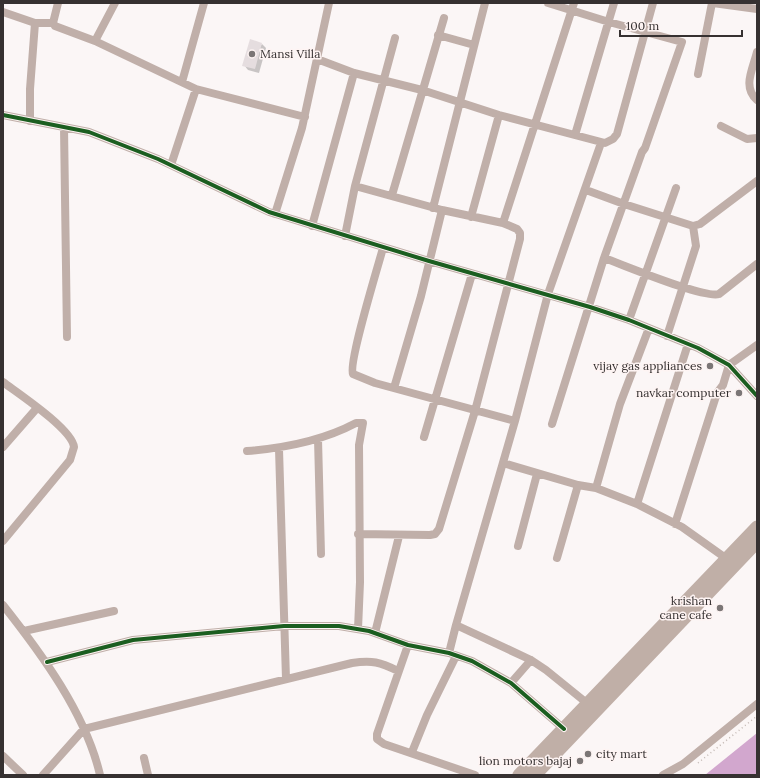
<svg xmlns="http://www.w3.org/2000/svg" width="760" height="778" font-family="Lora,serif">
	<rect width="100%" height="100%" fill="#fbf6f6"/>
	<path fill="#d2a7ce" d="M 757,733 L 757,775 L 705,775 Z"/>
	<path fill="#0003" d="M 262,44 L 266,48 L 259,73 L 248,70 L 244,65 Z"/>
	<path fill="#e5dddf" d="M 250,39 L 262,43 L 255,69 L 242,66 Z"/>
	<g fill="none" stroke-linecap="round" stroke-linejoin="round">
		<path stroke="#c4bab5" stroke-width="1.5" stroke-dasharray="1 3" stroke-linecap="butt" d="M 698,763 L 757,716"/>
		<path stroke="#c0afa9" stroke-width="8" d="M 548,3 L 609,22 L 682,42 L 645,148 L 642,152 L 604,258 L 552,424
			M 713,3 L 757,9
			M 3,12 L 35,23 L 53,23 L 55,26 L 95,41 L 196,89 L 305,117
			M 53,23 L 58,3
			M 438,35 L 474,45
			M 95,41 L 115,3
			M 757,52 C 753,69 742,87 757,100
			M 317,59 L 354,73 L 422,90 L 499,115 L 605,143 L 613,139 L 617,134 L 653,3
			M 698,74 L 712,3
			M 182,82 L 204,3
			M 3,115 L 89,132 L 158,159 L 269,212 L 429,261 L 590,307 L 629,320 L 698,348 L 729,365 L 757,396
			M 30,121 L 30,89 L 35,23
			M 721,126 L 747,139 L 757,138
			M 64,127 L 67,337
			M 575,135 L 614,3
			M 171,165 L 196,89
			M 355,186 L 442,210 L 503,223 L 517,229 L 520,233 L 520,239 L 475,411 L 439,529 L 435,534 L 430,535 L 358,534
			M 586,190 L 624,204 L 693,226
			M 392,195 L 444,18
			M 433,208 L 485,3
			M 275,214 L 302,128 L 329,3
			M 471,217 L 499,115
			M 503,223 L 574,3
			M 312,226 L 354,73
			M 345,236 L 355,186 L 395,38
			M 383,248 C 378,266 348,364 353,374 L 375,383 L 515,421
			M 604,258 C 624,265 704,299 719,294 L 757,264
			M 629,320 L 676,188
			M 667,336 L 696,246 L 693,226 L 700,224 L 757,181
			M 3,382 C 19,394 72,429 74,447 L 70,460 L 3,541
			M 394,388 L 421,296 L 442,210
			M 424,437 L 472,274
			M 318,439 L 321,554
			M 3,447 L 37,408
			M 279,449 L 286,679
			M 247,451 C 286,448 322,441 356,423 L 363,423 L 359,445 L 360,582 L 358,629
			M 503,463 L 578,485 L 596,488 L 637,504 L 682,527 L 727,559
			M 596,488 L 620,404 L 649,328
			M 637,504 L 688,344
			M 675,524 L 717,393 L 723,385 L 729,365 L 757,345
			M 518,546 L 537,474
			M 557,558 L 578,485
			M 3,605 C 41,653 86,714 100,775
			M 456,625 L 515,421 L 548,294 L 601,143
			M 24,631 L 114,611
			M 375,633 L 399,536
			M 408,645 L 377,734 L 377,739 L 384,744 L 475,775
			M 449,653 L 456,625 L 531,660 L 546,670 L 588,704
			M 47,662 L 133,640 L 284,626 L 339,626 L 369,631 L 408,645 L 449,653 L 472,661 L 511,683 L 564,729
			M 511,683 L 531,660
			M 412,752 L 427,715 L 456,656
			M 3,756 L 23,775
			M 144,758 L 148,775
			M 43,775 L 84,729 L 352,663 C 372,660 380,662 398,671
			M 663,775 L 683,764 L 757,704"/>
		<path stroke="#c0afa7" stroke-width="13" d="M 519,775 L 757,527
			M 535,775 L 757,542"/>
		<g stroke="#fef4f3" stroke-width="6">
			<path id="cycleway" d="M 3,115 L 89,132 L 158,159 L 269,212 L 429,261 L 590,307 L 629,320 L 698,348 L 729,365 L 757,396
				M 47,662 L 133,640 L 284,626 L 339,626 L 369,631 L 408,645 L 449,653 L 472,661 L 511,683 L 564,729"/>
		</g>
		<use href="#cycleway" stroke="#1b5e20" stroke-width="4"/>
	</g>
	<g fill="#7b7676" stroke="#fef4f3" stroke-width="1.5">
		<circle cx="252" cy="54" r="4"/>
		<circle cx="710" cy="366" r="4"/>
		<circle cx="739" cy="393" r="4"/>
		<circle cx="720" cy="608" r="4"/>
		<circle cx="588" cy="754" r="4"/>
		<circle cx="580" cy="761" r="4"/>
	</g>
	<g text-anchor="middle" stroke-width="3" stroke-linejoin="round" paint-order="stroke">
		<g font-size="12" fill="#363131" stroke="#fef4f3" text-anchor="end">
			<text x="260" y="58" text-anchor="start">Mansi Villa</text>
			<text x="702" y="370">vijay gas appliances</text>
			<text x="731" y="397">navkar computer</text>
			<text x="712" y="605">krishan<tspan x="712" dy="14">cane cafe</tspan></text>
			<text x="596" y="758" text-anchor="start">city mart</text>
			<text x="572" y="765">lion motors bajaj</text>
		</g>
	</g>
	<rect width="760" height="778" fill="none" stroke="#363131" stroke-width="8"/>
	<path d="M620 30v6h122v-6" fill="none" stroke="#363131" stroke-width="2"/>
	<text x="626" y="30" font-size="12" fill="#363131" stroke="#fef4f3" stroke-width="3" paint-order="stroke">100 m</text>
</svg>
